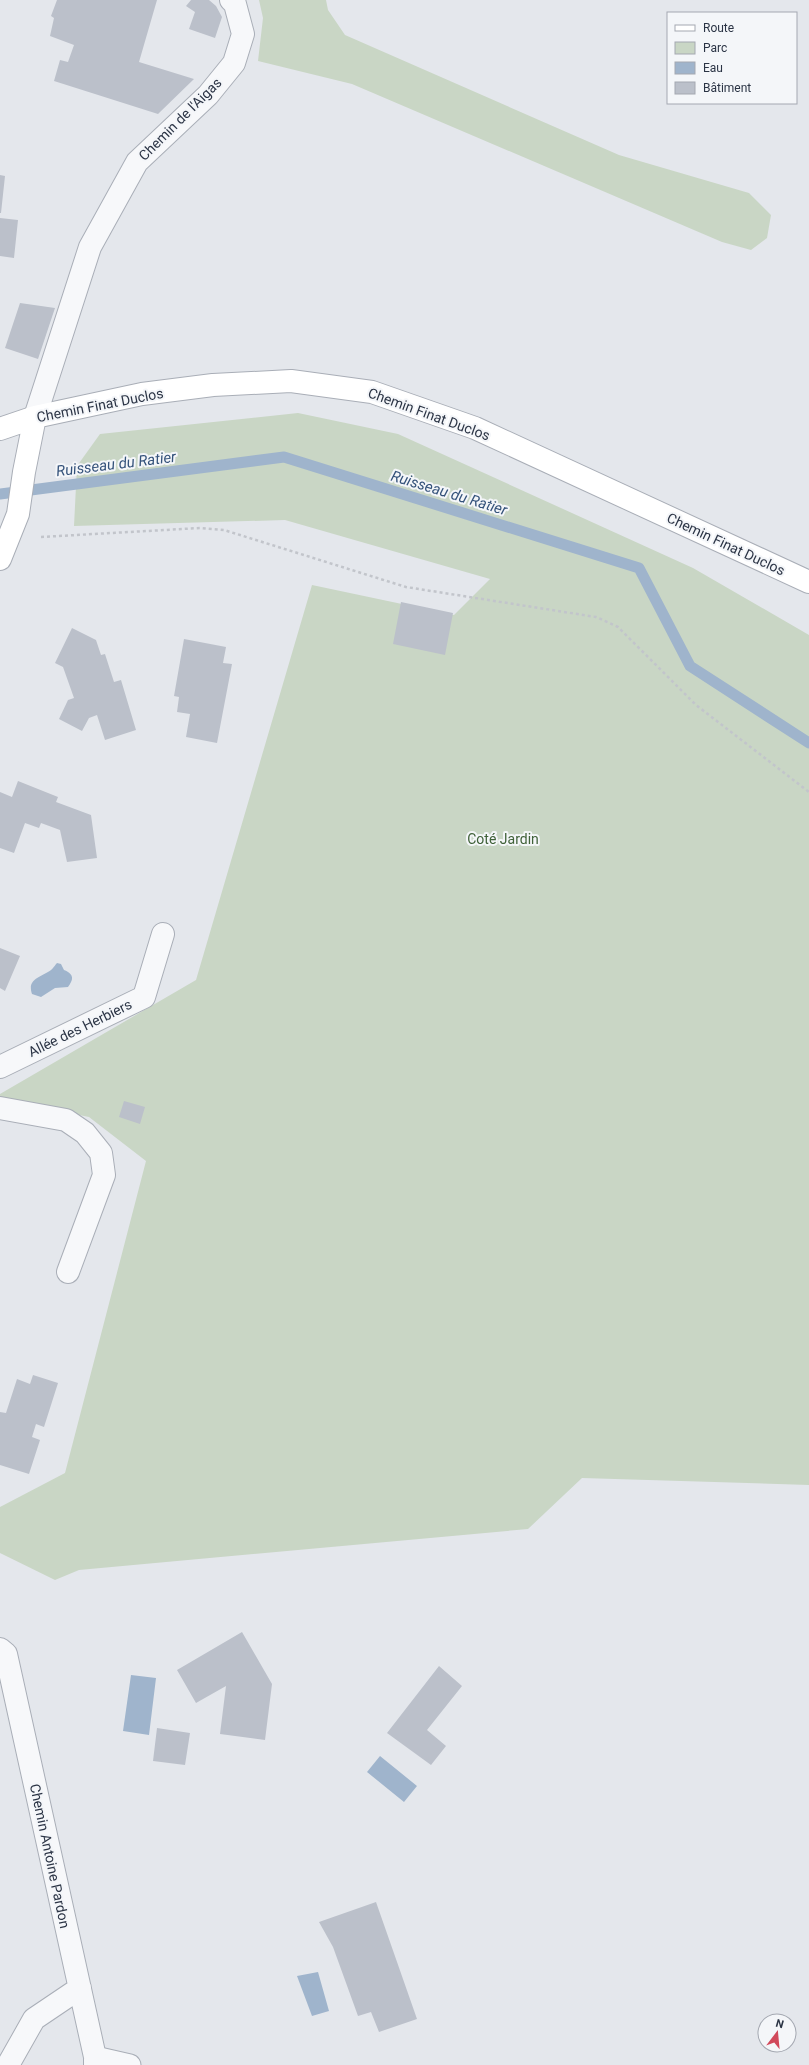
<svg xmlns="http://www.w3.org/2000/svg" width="809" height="2065" font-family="Roboto,sans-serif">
	<rect width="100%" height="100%" fill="#e4e7ec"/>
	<path fill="#c9d6c5" d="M 259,0 L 326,0 L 328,10 L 345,35 L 619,155 L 749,193 L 771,215 L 767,238 L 751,250 L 722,242 L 352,84 L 258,61 L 263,18 Z
		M 298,413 L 398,434 L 693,568 L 809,635 L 809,1485 L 582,1478 L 528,1529 L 79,1570 L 55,1580 L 0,1553 L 0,1507 L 65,1473 L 146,1161 L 89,1117 L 0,1099 L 0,1094 L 196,980 L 312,585 L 454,615 L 490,579 L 285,520 L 74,526 L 77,466 L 100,434 Z"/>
	<path fill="#9fb4cc" d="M 57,963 L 61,964 L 64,970 C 74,974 74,979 68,987 L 55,988 L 41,997 L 32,994 C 26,977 45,977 53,968 C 54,967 55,965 57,963 Z
		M 131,1675 L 156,1678 L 149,1735 L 123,1731 Z
		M 380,1756 L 417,1786 L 404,1802 L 367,1772 Z
		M 318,1972 L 329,2011 L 312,2016 L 297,1976 Z"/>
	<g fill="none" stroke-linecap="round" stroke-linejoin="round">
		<path stroke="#9fb4cc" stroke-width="11" d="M 0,494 L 284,457 L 639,568 L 690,666 L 809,743"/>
	</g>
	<path fill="#bbc0ca" d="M 57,0 L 157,0 L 139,62 L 194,79 L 158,114 L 54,81 L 60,60 L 68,62 L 74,45 L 50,36 L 54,18 L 51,16 Z
		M 191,0 L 209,0 L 216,6 L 222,17 L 215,38 L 189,29 L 195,12 L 186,6 Z
		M 0,175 L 5,176 L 1,213 L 0,213 Z
		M 0,218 L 18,220 L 14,258 L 0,256 Z
		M 20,303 L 55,308 L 38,359 L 5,348 Z
		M 401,602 L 453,613 L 445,655 L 393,644 Z
		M 72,628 L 96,640 L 101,655 L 105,654 L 114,682 L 121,680 L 136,730 L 105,740 L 97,715 L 89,718 L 82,731 L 59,719 L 68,700 L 74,698 L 63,667 L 55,663 Z
		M 184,639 L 226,647 L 223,663 L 232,664 L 217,743 L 186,737 L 190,714 L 177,712 L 179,697 L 174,696 Z
		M 18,781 L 58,797 L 56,802 L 91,815 L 97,858 L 67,862 L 60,830 L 41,823 L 39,828 L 25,823 L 14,853 L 0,848 L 0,792 L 12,797 Z
		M 0,948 L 20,956 L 5,991 L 0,988 Z
		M 124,1101 L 145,1107 L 140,1124 L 119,1117 Z
		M 33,1375 L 58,1383 L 44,1427 L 36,1424 L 32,1437 L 40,1440 L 29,1474 L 0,1465 L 0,1412 L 6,1413 L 17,1379 L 30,1384 Z
		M 242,1632 L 272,1684 L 265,1740 L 220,1734 L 226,1686 L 196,1703 L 177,1670 Z
		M 439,1666 L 462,1686 L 427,1730 L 446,1746 L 431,1765 L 387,1733 Z
		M 157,1728 L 190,1733 L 185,1765 L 153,1761 Z
		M 376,1902 L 417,2019 L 379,2032 L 371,2012 L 358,2016 L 333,1947 L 319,1922 Z"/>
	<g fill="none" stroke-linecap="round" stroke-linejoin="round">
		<g stroke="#a9aeb7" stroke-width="23">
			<path id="lane" d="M 95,2057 L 130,2065"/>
		</g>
		<g stroke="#a9aeb7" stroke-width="24">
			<path id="street" d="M 35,417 L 90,247 L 137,162 L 208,95 L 234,63 L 243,34 L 235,4 L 231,0
				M 0,1067 L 144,997 L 163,934
				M 0,1108 L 66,1120 L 85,1133 L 101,1153 L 104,1175 L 68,1272
				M 0,1649 L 6,1654 L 95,2057 L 95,2065
				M 8,2065 L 34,2019 L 80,1988"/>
		</g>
		<g stroke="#a9aeb7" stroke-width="24">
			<path id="secondary" d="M 0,429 L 35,417 L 142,394 L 213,385 L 291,381 L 372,392 L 475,428 L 809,582
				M 0,559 L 18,514 L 24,472 L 35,417"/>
		</g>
		<path stroke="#c2c5cb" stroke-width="2.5" stroke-dasharray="3 3" stroke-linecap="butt" d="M 41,537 L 200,528 L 224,530 L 406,587 L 596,617 L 618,627 L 696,705 L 809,792"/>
		<use href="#lane" stroke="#f7f8fa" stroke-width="21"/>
		<use href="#street" stroke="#f7f8fa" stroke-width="22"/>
		<use href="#secondary" stroke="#fff" stroke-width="22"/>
	</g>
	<g text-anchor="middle" stroke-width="4" stroke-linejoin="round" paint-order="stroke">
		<g font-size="14" fill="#2b3445" stroke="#f4f6f9">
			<text transform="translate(180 119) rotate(-45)" y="5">Chemin de l'Aigas</text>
			<text transform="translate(100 405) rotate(-11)" y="5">Chemin Finat Duclos</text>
			<text transform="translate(429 414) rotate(20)" y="5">Chemin Finat Duclos</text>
			<text transform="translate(726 544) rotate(25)" y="5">Chemin Finat Duclos</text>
			<text transform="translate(80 1028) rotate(-26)" y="5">Allée des Herbiers</text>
			<text transform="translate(50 1856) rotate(78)" y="5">Chemin Antoine Pardon</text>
		</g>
		<g font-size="14" fill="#3f6138" stroke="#f4f6f9">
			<text x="503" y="844">Coté Jardin</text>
		</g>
		<g font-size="15" font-style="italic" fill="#34527a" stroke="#f4f6f9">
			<text transform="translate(116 464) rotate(-7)" y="5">Ruisseau du Ratier</text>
			<text transform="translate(449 493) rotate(17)" y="5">Ruisseau du Ratier</text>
		</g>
	</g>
	<rect x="667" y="12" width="130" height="92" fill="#f4f6f9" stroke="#a4a8b1"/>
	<rect x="675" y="25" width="20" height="6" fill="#ffffff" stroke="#a4a8b1"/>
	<text x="703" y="32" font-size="12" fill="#2b3445">Route</text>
	<rect x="675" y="42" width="20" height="12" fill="#c9d6c5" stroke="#a4a8b1"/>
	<text x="703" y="52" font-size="12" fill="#2b3445">Parc</text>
	<rect x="675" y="62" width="20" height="12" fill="#9fb4cc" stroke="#a4a8b1"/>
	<text x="703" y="72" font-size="12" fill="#2b3445">Eau</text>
	<rect x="675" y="82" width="20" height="12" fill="#bbc0ca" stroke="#a4a8b1"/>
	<text x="703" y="92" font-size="12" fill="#2b3445">Bâtiment</text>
	<g transform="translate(777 2033) rotate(16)"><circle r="19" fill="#f4f6f9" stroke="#a4a8b1"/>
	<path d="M0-3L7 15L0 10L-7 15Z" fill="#d1495b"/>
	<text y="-6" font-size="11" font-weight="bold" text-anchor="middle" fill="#2b3445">N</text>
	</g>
</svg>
